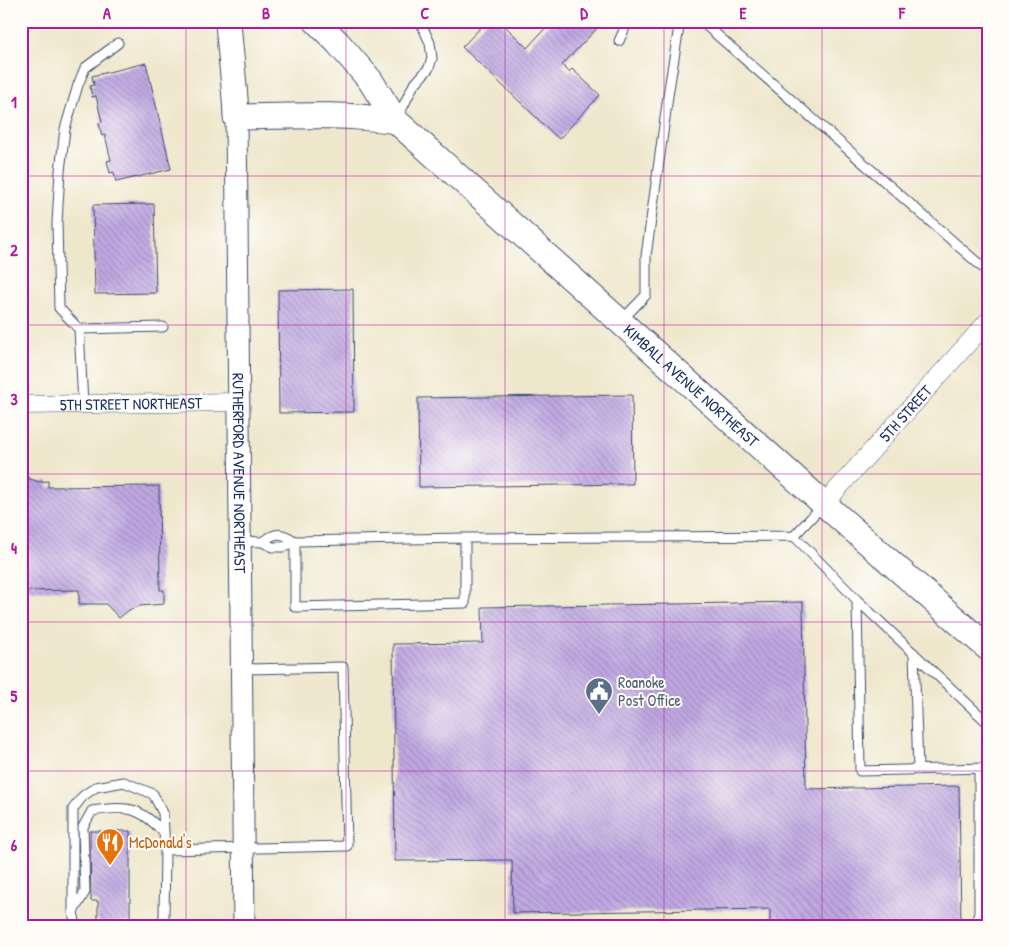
<svg xmlns="http://www.w3.org/2000/svg" width="1009" height="947" font-family="'Patrick Hand',sans-serif">
	<defs>
		<pattern id="building-back-hatch" width="6" height="6" patternUnits="userSpaceOnUse" patternTransform="scale(1.25)"><rect width="6" height="6" fill="#c0a8e2"/><path d="M-1 5l2 2M0 0l6 6M5-1l2 2" fill="none" stroke="#9b89ba"/></pattern>
	</defs>
	<rect width="100%" height="100%" fill="#fdfcf7"/>
	<filter id="ink" filterUnits="userSpaceOnUse"><feTurbulence type="fractalNoise" baseFrequency=".02" numOctaves="2"/><feDisplacementMap in="SourceGraphic" scale="10" xChannelSelector="R" yChannelSelector="G"/><feConvolveMatrix kernelMatrix="1 2 1 2 8 2 1 2 1" color-interpolation-filters="sRGB"/></filter>
	<filter id="wash" filterUnits="userSpaceOnUse"><feTurbulence type="fractalNoise" baseFrequency=".0096" numOctaves="4" result="noise"/><feDisplacementMap in="SourceGraphic" scale="20" xChannelSelector="R" yChannelSelector="G"/><feGaussianBlur stdDeviation="1.12" result="paint"/><feColorMatrix in="noise" values="0 0 0 0 0 0 0 0 0 0 0 0 0 0 0 0 0 1.4 0 .05"/><feComposite in="paint" operator="in"/></filter>
	<g filter="url(#wash)">
		<rect width="100%" height="100%" fill="#efe7cc"/>
		<g id="blocks">
			<path fill="url(#building-back-hatch)" d="M 487,21 L 500,21 L 527,48 L 552,21 L 604,21 L 562,65 L 569,72 L 572,69 L 600,95 L 559,139 L 462,47 Z
				M 146,63 L 171,169 L 116,182 L 114,172 L 110,173 L 107,161 L 111,160 L 105,135 L 102,136 L 99,123 L 102,122 L 96,96 L 92,97 L 90,86 L 94,85 L 92,76 Z
				M 154,204 L 156,293 L 95,294 L 93,205 Z
				M 353,289 L 354,412 L 279,413 L 278,290 Z
				M 632,395 L 633,484 L 419,487 L 418,398 Z
				M 21,474 L 30,479 L 39,482 L 48,481 L 48,487 L 159,486 L 160,590 L 164,590 L 164,604 L 139,606 L 129,610 L 119,618 L 106,604 L 79,604 L 79,590 L 21,591 Z
				M 803,602 L 806,789 L 959,786 L 961,926 L 770,926 L 770,909 L 513,913 L 512,860 L 395,861 L 393,644 L 483,643 L 482,607 Z
				M 90,831 L 130,831 L 130,922 L 98,922 L 98,901 L 91,901 Z"/>
		</g>
	</g>
	<g filter="url(#ink)">
		<use href="#blocks" fill-opacity="0" stroke="#3b4b6e" stroke-width="1"/>
		<g fill="none" stroke-linecap="round" stroke-linejoin="round">
			<g stroke="#3b4b6e" stroke-width="11">
				<path id="service" d="M 701,21 L 988,272
					M 619,41 L 628,21
					M 398,117 L 413,86 L 429,68 L 432,58 L 430,43 L 420,21
					M 622,320 L 646,295 L 646,256 L 669,89 L 680,21
					M 79,329 L 163,327
					M 83,404 L 79,329 L 59,308 L 57,223 L 60,171 L 65,129 L 78,85 L 85,68 L 118,43
					M 794,536 L 857,600 L 988,723
					M 241,541 L 262,542 L 273,547 L 283,547 L 295,541 L 465,538 L 794,536 L 822,506
					M 295,541 L 295,607 L 465,603 L 465,538
					M 262,542 C 276,532 280,532 295,541
					M 857,600 L 860,771 L 988,768
					M 914,653 L 918,770
					M 979,769 L 979,913 L 988,913
					M 165,850 L 347,846 L 343,667 L 242,669
					M 73,912 L 85,892 L 83,827 L 92,811 C 127,805 140,807 164,833
					M 76,926 L 73,912 L 73,809 L 83,796 L 96,787 L 124,782 L 153,794 L 163,813 L 165,850 L 164,918 L 158,926
					M 975,926 L 979,913"/>
			</g>
			<g stroke="#3b4b6e" stroke-width="19">
				<g id="minor">
					<path id="s1" d="M 21,405 L 240,402"/>
					<path id="s2" d="M 824,504 L 988,321"/>
				</g>
			</g>
			<g stroke="#3b4b6e" stroke-width="23">
				<g id="tertiary">
					<path id="s3" d="M 236,117 L 244,926"/>
				</g>
			</g>
			<g stroke="#3b4b6e" stroke-width="27">
				<g id="secondary">
					<path d="M 228,21 C 230,53 235,85 236,117 C 290,116 343,113 396,121"/>
					<path id="s4" d="M 316,21 L 338,43 L 370,80 L 396,121 L 824,504 L 988,648"/>
				</g>
			</g>
			<use href="#service" stroke="#fff" stroke-width="9"/>
			<use href="#minor" stroke="#fff" stroke-width="18"/>
			<use href="#tertiary" stroke="#fff" stroke-width="21"/>
			<use href="#secondary" stroke="#fff" stroke-width="25"/>
		</g>
	</g>
	<path fill="none" stroke="#b5179e" stroke-width="1" stroke-opacity="0.55" d="M 186,21 L 186,926M 346,21 L 346,926M 505,21 L 505,926M 664,21 L 664,926M 822,21 L 822,926M 21,176 L 988,176M 21,325 L 988,325M 21,474 L 988,474M 21,622 L 988,622M 21,771 L 988,771"/>
	<defs>
		<g id="civic-pin" transform="scale(1.4375)"><path d="M0 17L-7.5 6A9.5 9.5 0 1 1 7.5 6Z" fill="#5c6f8a" stroke="#fdfcf7"/><path d="M-.6-6.5H3V-4.5H.6V-3L4-1V1h2V6H-6V1h2V-1L-.6-3ZM-1.2 2.5V6h2.4V2.5Z" fill="#fff"/></g>
		<g id="restaurant-pin" transform="scale(1.4375)"><path d="M0 17L-7.5 6A9.5 9.5 0 1 1 7.5 6Z" fill="#e8710a" stroke="#fdfcf7"/><path d="M-5-6h1v4h1v-4h1v4h1v-4h1v5L-1.5 .5V6h-2V.5L-5-1ZM5-6V6H3V1.5H1.5Q1.5-4 5-6Z" fill="#fff"/></g>
	</defs>
	<g fill-rule="evenodd">
		<use href="#civic-pin" x="599" y="691"/>
		<use href="#restaurant-pin" x="110" y="842"/>
	</g>
	<g text-anchor="middle" stroke-width="4" stroke-linejoin="round" paint-order="stroke">
		<g font-size="16" fill="#1b2f5e" stroke="#fdfcf7">
			<text dy="6" stroke="none"><textPath href="#s4" startOffset="525">KIMBALL AVENUE NORTHEAST</textPath></text>
			<text dy="6" stroke="none"><textPath href="#s1" startOffset="110">5TH STREET NORTHEAST</textPath></text>
			<text dy="6" stroke="none"><textPath href="#s2" startOffset="122">5TH STREET</textPath></text>
			<text dy="6" stroke="none"><textPath href="#s3" startOffset="356">RUTHERFORD AVENUE NORTHEAST</textPath></text>
		</g>
		<g font-size="16" fill="#4e5e75" stroke="#fdfcf7" text-anchor="start">
			<text x="618" y="688">Roanoke<tspan x="618" dy="18">Post Office</tspan></text>
		</g>
		<g font-size="16" fill="#c56008" stroke="#fdfcf7" text-anchor="start">
			<text x="129" y="848">McDonald's</text>
		</g>
	</g>
	<rect width="1009" height="947" fill="none" stroke="#fdfcf7" stroke-width="55"/>
	<rect x="28" y="28" width="954" height="892" fill="none" stroke="#b5179e" stroke-width="2"/>
	<g font-size="16" text-anchor="middle" font-weight="bold" fill="#b5179e">
		<text x="107" y="19">A</text>
		<text x="266" y="19">B</text>
		<text x="425" y="19">C</text>
		<text x="584" y="19">D</text>
		<text x="743" y="19">E</text>
		<text x="902" y="19">F</text>
		<text x="14" y="108">1</text>
		<text x="14" y="256">2</text>
		<text x="14" y="405">3</text>
		<text x="14" y="554">4</text>
		<text x="14" y="702">5</text>
		<text x="14" y="851">6</text>
	</g>
</svg>
